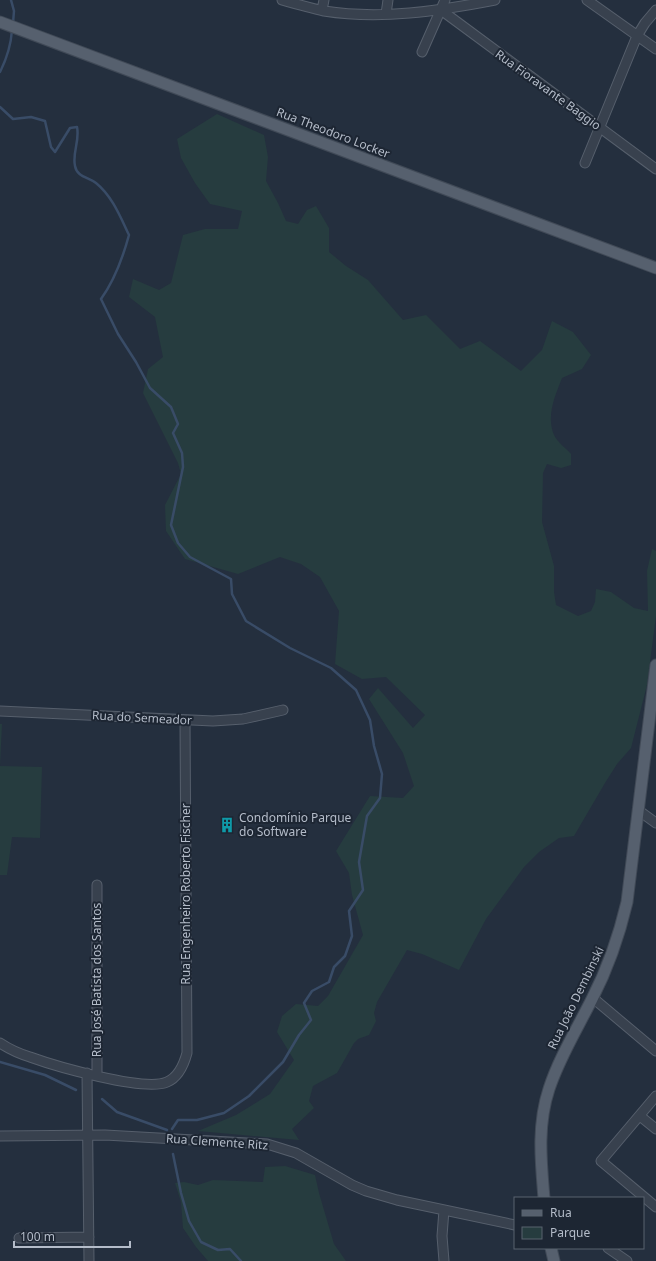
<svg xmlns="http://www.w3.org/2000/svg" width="656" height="1261" font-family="'Noto Sans',sans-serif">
	<rect width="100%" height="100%" fill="#242f3e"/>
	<path fill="#263c3f" d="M 217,114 L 264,135 L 268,157 L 266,181 L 278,203 L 286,221 L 298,224 L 307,210 L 316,206 L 329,228 L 329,252 L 346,266 L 368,280 L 403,320 L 426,315 L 460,349 L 480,341 L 521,371 L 542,350 L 552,321 L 573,332 L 591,355 L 582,369 L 562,378 C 555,396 546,416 554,435 C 557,442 566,448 571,454 L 571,465 L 561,468 L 547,464 L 543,473 L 542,522 L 554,566 L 554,592 L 556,605 L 578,616 L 591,611 L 595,602 L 596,589 L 611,592 L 634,608 L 648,611 L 647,571 L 652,549 L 656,551 L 656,616 L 647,685 L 631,748 L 617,764 L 605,783 L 574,836 L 559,838 L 539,852 L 524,867 L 486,919 L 459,970 L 422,954 L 407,950 L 377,1002 L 374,1013 L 376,1021 L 369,1035 L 358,1039 L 354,1043 L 337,1073 L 313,1086 L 309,1101 L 314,1108 L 292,1129 L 299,1140 L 198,1131 L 236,1115 L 270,1094 L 294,1060 L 277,1032 L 282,1016 L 296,1004 L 318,1006 L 328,996 L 363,935 L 352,895 L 349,873 L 336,851 L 370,796 L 403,798 L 414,786 L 403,753 L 369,699 L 378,688 L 413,728 L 425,715 L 386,677 L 362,679 L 335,664 L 339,611 L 320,577 L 301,564 L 280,557 L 238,574 L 185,559 L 166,531 L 165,505 L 181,474 L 178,463 L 143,393 L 148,369 L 163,357 L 155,317 L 129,297 L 133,279 L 159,290 L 171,283 L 183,235 L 205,229 L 238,229 L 242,211 L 210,204 L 195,183 L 181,158 L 177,139 Z
		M 0,724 L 2,724 L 0,766 L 42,767 L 40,838 L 12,837 L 7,875 L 0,875 Z
		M 285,1166 L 315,1175 L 319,1193 L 334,1244 L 346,1261 L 208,1261 L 196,1247 L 183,1228 L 181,1202 L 175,1183 L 184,1182 L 198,1185 L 213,1180 L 263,1182 L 265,1167 Z"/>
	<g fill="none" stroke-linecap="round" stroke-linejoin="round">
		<path stroke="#394c67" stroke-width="2.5" d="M 11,0 L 14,11 L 13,23
			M 0,72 C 7,58 11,45 12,30
			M 0,107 L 13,119 L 31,117 L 45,121 L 51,147 L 55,152 L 70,128 L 77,127 C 80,141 72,153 75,166 C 77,177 88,177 96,183 C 112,196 120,216 129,235 C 123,257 114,281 101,299 L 118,334 L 136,362 L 150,388 L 171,407 L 178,424 L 173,433 L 182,453 L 183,467 L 171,525 L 178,543 L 190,557 L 231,579 L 232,594 L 246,621 L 290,648 L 331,668 L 356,690 L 370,720 L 374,746 L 382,774 L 380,798 L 367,816 L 359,862 L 363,890 L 349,911 L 352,936 L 345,956 L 334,967 L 329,982 L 312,991 L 304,1003 L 311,1020 L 299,1035 L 283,1062 L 249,1096 L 224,1113 L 197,1120 L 178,1120 L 172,1129
			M 0,1062 L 45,1075 L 76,1090
			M 102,1099 L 117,1112 L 167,1130
			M 173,1154 L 181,1193 L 189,1221 L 201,1242 L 218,1250 L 230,1249 L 241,1261"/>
		<g stroke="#565f6c" stroke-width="11">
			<path id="minor" d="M 282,0 C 296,4 310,8 324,11 C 381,20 438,11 495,0
				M 587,0 L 656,49
				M 322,10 L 324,0
				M 441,10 L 656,169
				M 386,14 L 388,0
				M 422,52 L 445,0
				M 585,163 L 637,36 L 645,23 L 656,10
				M 0,711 L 213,721 L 243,719 L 283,710
				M 638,810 L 656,823
				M 97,885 L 97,1075
				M 593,998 L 656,1051
				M 0,1043 C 9,1049 20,1054 30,1057 C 55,1066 144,1092 167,1082 C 179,1077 184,1064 187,1053 L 185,720
				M 87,1073 L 89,1261
				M 656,1096 L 601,1161 L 656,1207
				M 640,1116 L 656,1129
				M 0,1136 L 105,1135 L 267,1144 L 296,1153 L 352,1185 L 366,1191 L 397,1200 L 515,1225
				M 444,1210 L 442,1236 L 444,1261
				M 19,1238 L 89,1237
				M 608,1248 L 627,1261"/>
		</g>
		<g stroke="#414a57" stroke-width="13">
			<path id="major" d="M 0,22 L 656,268
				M 544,1198 C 541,1162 537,1125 549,1089 C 559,1058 577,1029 592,999 C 608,968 619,936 627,902 L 656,665
				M 551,1248 L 554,1261"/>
		</g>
		<use href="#minor" stroke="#38414e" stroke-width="9"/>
		<use href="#major" stroke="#56606e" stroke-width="11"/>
	</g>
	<defs>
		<g id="building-bare" transform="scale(1.2)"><path d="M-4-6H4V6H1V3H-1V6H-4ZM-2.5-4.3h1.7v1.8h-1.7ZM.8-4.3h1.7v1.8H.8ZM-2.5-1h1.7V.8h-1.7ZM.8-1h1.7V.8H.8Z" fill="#0f9aa8" stroke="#1d2633" stroke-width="2.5" paint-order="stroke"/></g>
	</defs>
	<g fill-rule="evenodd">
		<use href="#building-bare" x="227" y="825"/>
	</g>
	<g text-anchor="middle" stroke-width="4" stroke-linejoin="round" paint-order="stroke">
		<g font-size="12" fill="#b4bcc9" stroke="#1d2633">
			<text transform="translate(548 90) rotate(36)" y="4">Rua Fioravante Baggio</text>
			<text transform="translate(333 133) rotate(21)" y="4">Rua Theodoro Locker</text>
			<text transform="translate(142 718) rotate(3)" y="4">Rua do Semeador</text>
			<text transform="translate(186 894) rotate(-90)" y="4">Rua Engenheiro Roberto Fischer</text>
			<text transform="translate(97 980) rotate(-90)" y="4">Rua José Batista dos Santos</text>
			<text transform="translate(576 998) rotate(-64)" y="4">Rua João Dembinski</text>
			<text transform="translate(217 1142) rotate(4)" y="4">Rua Clemente Ritz</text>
		</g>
		<g font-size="12" fill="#b4bcc9" stroke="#1d2633" text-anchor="start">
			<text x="239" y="822">Condomínio Parque<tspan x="239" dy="14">do Software</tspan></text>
		</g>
	</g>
	<rect x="514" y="1197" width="130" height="52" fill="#1d2633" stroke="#59626f"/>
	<rect x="522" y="1210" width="20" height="6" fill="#56606e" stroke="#59626f"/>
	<text x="550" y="1217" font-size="12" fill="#b4bcc9">Rua</text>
	<rect x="522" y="1227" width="20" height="12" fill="#263c3f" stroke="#59626f"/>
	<text x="550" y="1237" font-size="12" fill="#b4bcc9">Parque</text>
	<path d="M14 1241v6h116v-6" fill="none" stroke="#b4bcc9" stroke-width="2"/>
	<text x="20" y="1241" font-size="12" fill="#b4bcc9" stroke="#1d2633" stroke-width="3" paint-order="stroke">100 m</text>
</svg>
